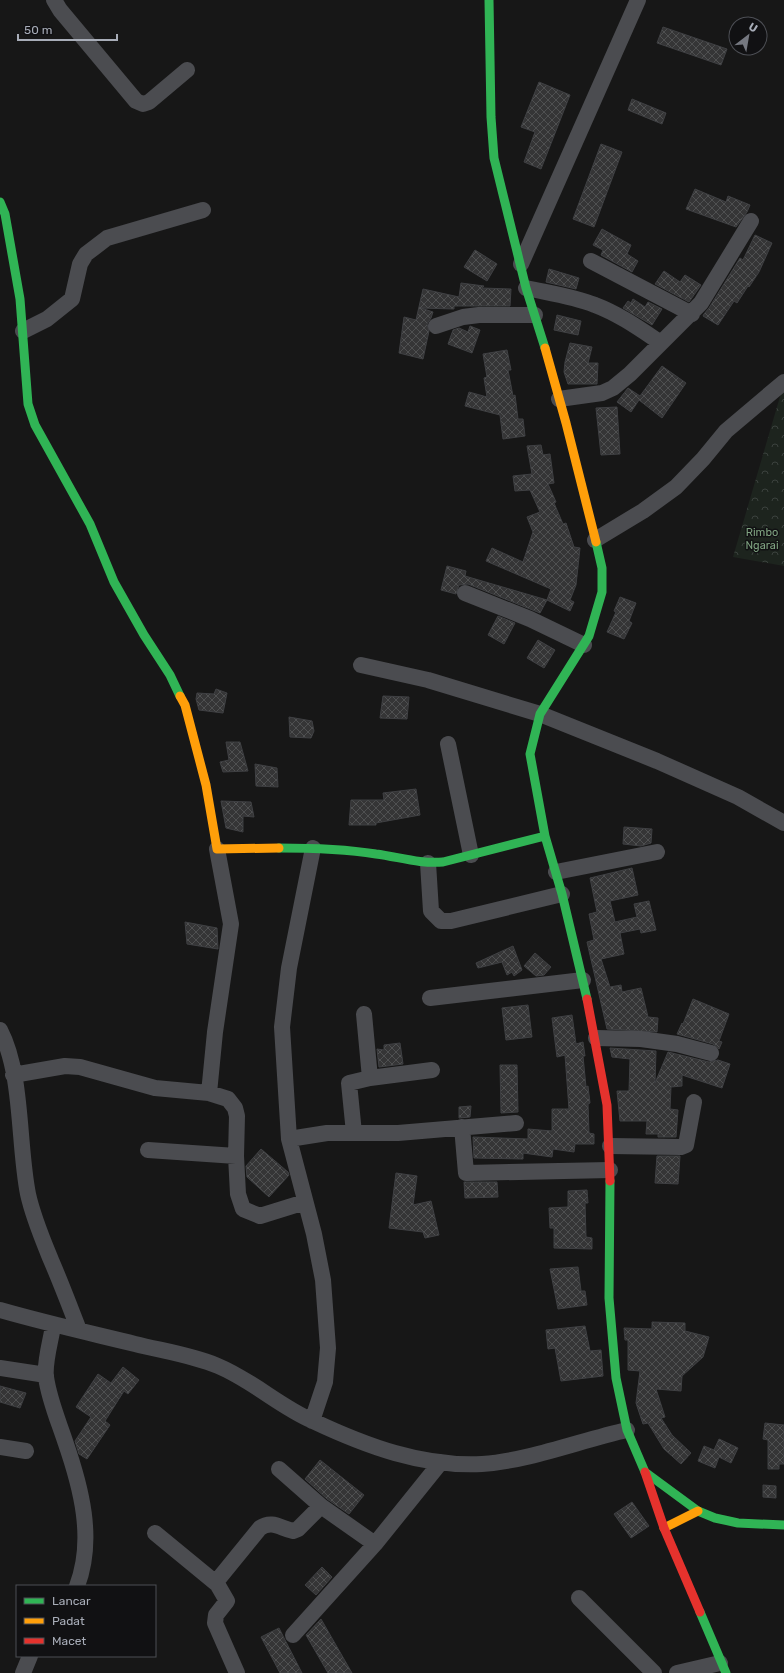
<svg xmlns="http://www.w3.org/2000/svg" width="784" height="1673" font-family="Rubik,sans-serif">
	<defs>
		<pattern id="forest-crowns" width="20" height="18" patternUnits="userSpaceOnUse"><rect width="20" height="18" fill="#1d241e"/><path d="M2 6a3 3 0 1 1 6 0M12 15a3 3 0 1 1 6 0" fill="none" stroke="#3b413d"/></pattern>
		<pattern id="building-cross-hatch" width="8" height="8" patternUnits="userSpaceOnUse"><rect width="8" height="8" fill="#353536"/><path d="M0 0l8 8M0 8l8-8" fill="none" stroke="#4f5051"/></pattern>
	</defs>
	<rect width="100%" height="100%" fill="#171717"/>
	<path fill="url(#forest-crowns)" d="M 784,383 L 784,566 L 733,557 Z"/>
	<path fill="url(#building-cross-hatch)" stroke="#3f4043" d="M 663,27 L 727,49 L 721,65 L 657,43 Z
		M 539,82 L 570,95 L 541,169 L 524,162 L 535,132 L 521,127 Z
		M 632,99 L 666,113 L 662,124 L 628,110 Z
		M 601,144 L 622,152 L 594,227 L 573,219 Z
		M 695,189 L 726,202 L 728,196 L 750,205 L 747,212 L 736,227 L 686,209 Z
		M 602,229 L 631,245 L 627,254 L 638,261 L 632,272 L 601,255 L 603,250 L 593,245 Z
		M 755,235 L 772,243 L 759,272 L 749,287 L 748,286 L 737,303 L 734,301 L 718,325 L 703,316 L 704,314 L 709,308 L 740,258 L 743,260 Z
		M 475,250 L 497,264 L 487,281 L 464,267 Z
		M 549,269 L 579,278 L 576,289 L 546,282 Z
		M 664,271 L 680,282 L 685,275 L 701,285 L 689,302 L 655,284 Z
		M 461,283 L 484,286 L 482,288 L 511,289 L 510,306 L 454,306 L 454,309 L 421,308 L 433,312 L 431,318 L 427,324 L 429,331 L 423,359 L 399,353 L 404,317 L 416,320 L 423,289 L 459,297 Z
		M 633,299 L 645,307 L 648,302 L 662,309 L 652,325 L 623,308 L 628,301 L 631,303 Z
		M 557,315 L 581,321 L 578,335 L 554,330 Z
		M 470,326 L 480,330 L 472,353 L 448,344 L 453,330 L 459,328 L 468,332 Z
		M 570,343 L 592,347 L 588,363 L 598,363 L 597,384 L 568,384 L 564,372 L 565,362 Z
		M 507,350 L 511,370 L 508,370 L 513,396 L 515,395 L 518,419 L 523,419 L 525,436 L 503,439 L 500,415 L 465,406 L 469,392 L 487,397 L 484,378 L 487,377 L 483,354 Z
		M 662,366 L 686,383 L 662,418 L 639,400 L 631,412 L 617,402 L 628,388 L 640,396 Z
		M 617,407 L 620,454 L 601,455 L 596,408 Z
		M 541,445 L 543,455 L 550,454 L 554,483 L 548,484 L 556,502 L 554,503 L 563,524 L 566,523 L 574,547 L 580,548 L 576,585 L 570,600 L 574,602 L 570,611 L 547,600 L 551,589 L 486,561 L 492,548 L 523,562 L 533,532 L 527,517 L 540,512 L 530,490 L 515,491 L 513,476 L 532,474 L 527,446 Z
		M 447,566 L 466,571 L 465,576 L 547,600 L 540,613 L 468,584 L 459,585 L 456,594 L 441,590 Z
		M 620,597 L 636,603 L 629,621 L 632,623 L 624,639 L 607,632 L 616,612 L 614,611 Z
		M 498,616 L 515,623 L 504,644 L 488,635 Z
		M 538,640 L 555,650 L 544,668 L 527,658 Z
		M 216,689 L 227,693 L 223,713 L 199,710 L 196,699 L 197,693 L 214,694 Z
		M 383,696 L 409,697 L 407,719 L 380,718 Z
		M 289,717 L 312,721 L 314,731 L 311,738 L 290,737 Z
		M 226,742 L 240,742 L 248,771 L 223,772 L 220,762 L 229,760 Z
		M 255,764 L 277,768 L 278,787 L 256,786 Z
		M 416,789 L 420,815 L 376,823 L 376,825 L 349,825 L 351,800 L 384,800 L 383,793 Z
		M 221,801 L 251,802 L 254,817 L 243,816 L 243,832 L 226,828 Z
		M 624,827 L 652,829 L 651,843 L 641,846 L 623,844 Z
		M 632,868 L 638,895 L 610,901 L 615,922 L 637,917 L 634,904 L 649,901 L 656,930 L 641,933 L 640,929 L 620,933 L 624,954 L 601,959 L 610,987 L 621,985 L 622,992 L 641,988 L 648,1017 L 658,1018 L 657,1032 L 607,1029 L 587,942 L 594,940 L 589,914 L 597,912 L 590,878 Z
		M 185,922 L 217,928 L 218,949 L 187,944 Z
		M 513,946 L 522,970 L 514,976 L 512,972 L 507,975 L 502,962 L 478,968 L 476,963 Z
		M 535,953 L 551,967 L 544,975 L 536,976 L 524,966 Z
		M 693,999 L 729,1014 L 719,1041 L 722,1042 L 719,1049 L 713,1044 L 677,1034 L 682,1023 L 683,1024 Z
		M 528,1005 L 532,1037 L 506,1040 L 502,1008 Z
		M 572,1015 L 576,1044 L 583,1042 L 585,1056 L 583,1056 L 586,1087 L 588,1086 L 590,1103 L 588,1104 L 589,1133 L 594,1134 L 594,1144 L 575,1144 L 574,1152 L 553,1149 L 552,1157 L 523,1153 L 523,1159 L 474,1158 L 473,1137 L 528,1139 L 528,1129 L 552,1131 L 552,1109 L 569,1109 L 565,1055 L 557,1057 L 552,1018 Z
		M 400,1043 L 403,1064 L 379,1067 L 377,1049 L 384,1050 L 384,1045 Z
		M 610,1048 L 656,1051 L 655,1083 L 668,1052 L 709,1062 L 718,1060 L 730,1064 L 722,1088 L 682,1075 L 682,1086 L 671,1087 L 670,1109 L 678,1110 L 676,1137 L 658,1137 L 658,1134 L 646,1134 L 647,1121 L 620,1121 L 617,1091 L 629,1091 L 630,1059 L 612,1057 Z
		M 500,1065 L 517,1065 L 518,1112 L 501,1113 Z
		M 471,1106 L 470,1117 L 459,1118 L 459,1107 Z
		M 261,1149 L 288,1172 L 289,1175 L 269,1197 L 247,1177 L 246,1166 Z
		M 657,1156 L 680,1156 L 678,1184 L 655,1183 Z
		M 396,1173 L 417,1176 L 413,1205 L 431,1201 L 439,1235 L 425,1238 L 423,1232 L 389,1228 Z
		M 464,1182 L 497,1182 L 498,1197 L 465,1198 Z
		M 587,1190 L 588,1203 L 585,1203 L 586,1237 L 592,1238 L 592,1249 L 554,1248 L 554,1228 L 550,1228 L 549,1208 L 568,1207 L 568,1191 Z
		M 578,1267 L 581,1291 L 585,1291 L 587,1305 L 558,1309 L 550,1269 Z
		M 652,1322 L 685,1323 L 685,1331 L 709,1337 L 703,1357 L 682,1376 L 681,1391 L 656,1389 L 665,1417 L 661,1418 L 672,1435 L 691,1453 L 681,1464 L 664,1449 L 648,1423 L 643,1424 L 636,1403 L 640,1371 L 628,1370 L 628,1340 L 625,1340 L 624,1328 L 652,1329 Z
		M 585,1326 L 590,1351 L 601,1350 L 603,1376 L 561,1381 L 555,1348 L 548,1349 L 546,1330 Z
		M 123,1367 L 139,1380 L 128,1394 L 124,1391 L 105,1421 L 110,1425 L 87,1459 L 79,1454 L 75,1441 L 91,1417 L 76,1407 L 98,1374 L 111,1383 Z
		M 0,1386 L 26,1393 L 20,1408 L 0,1402 Z
		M 765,1423 L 784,1425 L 784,1464 L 779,1464 L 779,1469 L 768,1469 L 768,1440 L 763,1439 Z
		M 719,1439 L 738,1448 L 731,1463 L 719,1457 L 715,1468 L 698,1461 L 704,1446 L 714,1450 Z
		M 320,1460 L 364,1495 L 349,1514 L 327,1499 L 305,1479 Z
		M 763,1485 L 776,1486 L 776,1498 L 763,1497 Z
		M 632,1502 L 649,1526 L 631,1538 L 614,1514 Z
		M 322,1567 L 332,1577 L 316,1595 L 305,1585 Z
		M 321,1619 L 352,1673 L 328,1673 L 306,1635 Z
		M 279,1628 L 284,1638 L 302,1673 L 280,1673 L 261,1637 Z"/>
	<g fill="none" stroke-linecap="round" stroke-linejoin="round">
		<path stroke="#4b4c50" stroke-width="16" d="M 54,0 L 60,10 L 136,101 L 143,104 L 149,102 L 187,70
			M 591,261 L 692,314
			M 521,264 L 638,0
			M 526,288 C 549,293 573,296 595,305 C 619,314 640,329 661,343
			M 436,326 L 463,317 L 479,315 L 535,315
			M 23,331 L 47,319 L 72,299 L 80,264 L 86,254 L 107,238 L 203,210
			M 559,399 L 602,393 L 613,388 L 630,374 L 701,303 L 751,221
			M 595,540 L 643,511 L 676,487 L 703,459 L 726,431 L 784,382
			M 465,593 L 530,619 L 584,645
			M 361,665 L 428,680 L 540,714 L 657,761 L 738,797 L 784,823
			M 448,744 L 471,855
			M 428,863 L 431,911 L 441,921 L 451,921 L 562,894
			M 556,872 L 657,852
			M 430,998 L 583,980
			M 0,1030 C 23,1074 18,1144 28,1194 C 33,1217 42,1238 51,1260 C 61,1283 70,1307 79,1330
			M 596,1038 L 641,1039 L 677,1044 L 711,1053
			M 13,1075 L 65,1066 L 80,1067 L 155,1088 L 209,1093 L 228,1099 L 235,1108 L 237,1116 L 236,1156 L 238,1194 L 243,1209 L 260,1216 L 305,1202
			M 370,1078 L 432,1070
			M 209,1093 L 215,1032 L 231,924 L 217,849
			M 462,1127 L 466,1173 L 610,1170
			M 354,1133 L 349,1083 L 370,1078 L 364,1014
			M 289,1139 L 327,1133 L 398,1133 L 516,1123
			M 610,1146 L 681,1147 L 686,1145 L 694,1102
			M 148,1150 L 236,1156
			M 0,1310 C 45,1323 90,1333 135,1344 C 163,1351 192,1355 218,1366 C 252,1380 280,1407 313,1421 C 366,1446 422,1467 482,1464 C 528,1461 582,1440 627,1430
			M 53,1326 C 51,1340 44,1363 46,1377 C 49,1399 58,1420 65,1441 C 81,1487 95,1539 77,1586
			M 0,1368 L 46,1375
			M 312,1421 L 325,1382 L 328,1348 L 323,1280 L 314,1234 L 289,1139 L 282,1027 L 289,968 L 313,848
			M 0,1447 L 26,1451
			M 279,1469 L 321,1506
			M 155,1533 L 217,1584
			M 579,1598 L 654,1673
			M 293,1635 L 375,1544 L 441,1462
			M 23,1673 L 30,1656
			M 237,1673 L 215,1623 L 216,1615 L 227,1601 L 216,1582 L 260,1528 C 272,1520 280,1528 293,1531 L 298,1529 L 321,1506 L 375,1544
			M 677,1673 L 720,1663"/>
		<path stroke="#30b455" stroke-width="9" d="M 489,0 L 491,117 L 494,158 L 526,288 L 545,348
			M 0,202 L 5,214 L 20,299 L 28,404 L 35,425 L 90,524 L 114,582 L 144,635 L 170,675 L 180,696
			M 279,848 C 312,848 344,849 376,854 C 399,857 420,864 443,862 L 545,836
			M 587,999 L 562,894 L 545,836 L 530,754 L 540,714 L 589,636 L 602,592 L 602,568 L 596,542
			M 610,1181 L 609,1298 L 616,1378 L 627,1430 L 645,1472 L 698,1511 L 715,1518 L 738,1523 L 784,1525
			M 700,1612 L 726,1673"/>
		<path stroke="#ff9f0a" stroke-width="9" d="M 545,348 L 566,423 L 596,542
			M 180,696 L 185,705 L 206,785 L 217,849 L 279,848
			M 664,1528 L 698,1511"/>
		<path stroke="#e5322d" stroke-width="9" d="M 587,999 L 607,1105 L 610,1181
			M 645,1472 L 664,1528 L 700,1612"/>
	</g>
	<g text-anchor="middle" stroke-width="3" stroke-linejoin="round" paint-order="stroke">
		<g font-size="11" fill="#7fa381" stroke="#111113">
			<text x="762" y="536">Rimbo<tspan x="762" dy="13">Ngarai</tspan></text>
		</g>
	</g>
	<rect x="16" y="1585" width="140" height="72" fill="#111113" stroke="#4d4f55"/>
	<rect x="24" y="1598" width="20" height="6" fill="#30b455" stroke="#4d4f55"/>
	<text x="52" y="1605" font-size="12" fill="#a8adb8">Lancar</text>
	<rect x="24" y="1618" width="20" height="6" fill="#ff9f0a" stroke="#4d4f55"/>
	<text x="52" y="1625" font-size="12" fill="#a8adb8">Padat</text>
	<rect x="24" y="1638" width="20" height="6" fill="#e5322d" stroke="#4d4f55"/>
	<text x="52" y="1645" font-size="12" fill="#a8adb8">Macet</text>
	<g transform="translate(748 36) rotate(31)"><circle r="19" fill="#111113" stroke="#4d4f55"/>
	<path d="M0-3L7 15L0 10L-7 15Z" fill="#757880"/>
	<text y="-6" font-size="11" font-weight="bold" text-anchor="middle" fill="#a8adb8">U</text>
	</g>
	<path d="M18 34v6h99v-6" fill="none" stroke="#a8adb8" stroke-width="2"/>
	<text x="24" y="34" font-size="12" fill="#a8adb8" stroke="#111113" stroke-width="3" paint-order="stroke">50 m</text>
</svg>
